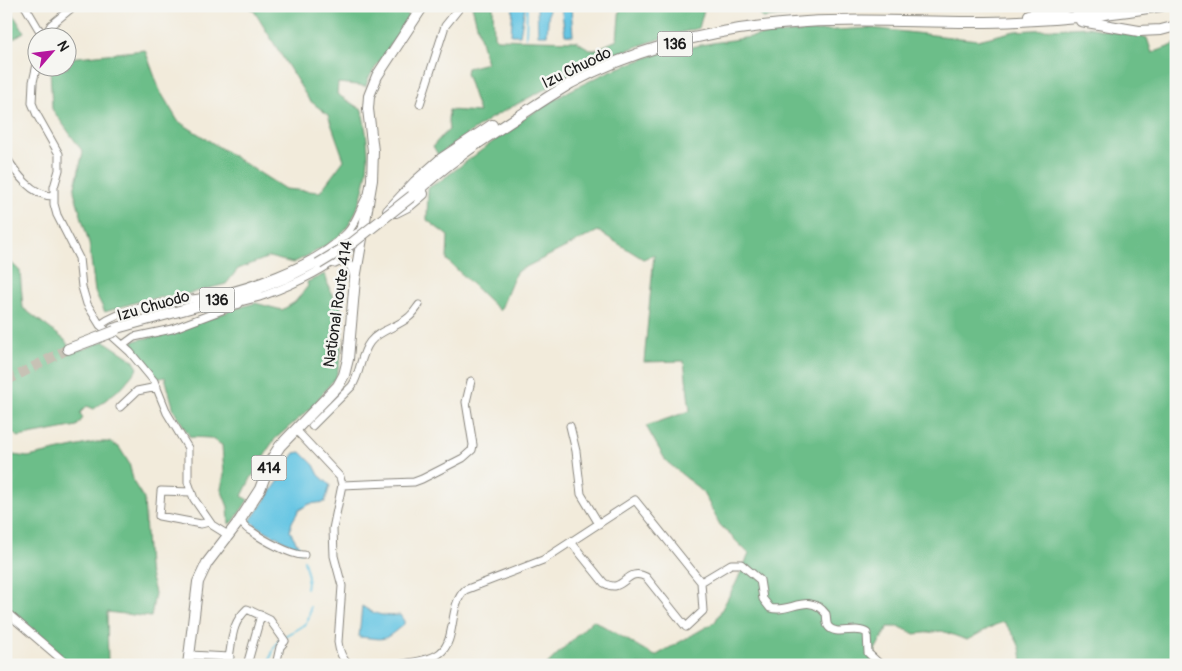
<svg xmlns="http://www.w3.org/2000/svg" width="1182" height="671" font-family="Pangolin,sans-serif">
	<rect width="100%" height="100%" fill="#f6f6f2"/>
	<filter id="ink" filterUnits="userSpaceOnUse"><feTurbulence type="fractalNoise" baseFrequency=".02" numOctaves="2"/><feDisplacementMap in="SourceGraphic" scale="10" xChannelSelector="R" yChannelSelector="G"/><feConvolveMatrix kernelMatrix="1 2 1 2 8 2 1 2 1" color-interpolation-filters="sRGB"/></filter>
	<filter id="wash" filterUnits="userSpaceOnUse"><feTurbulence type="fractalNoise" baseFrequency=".0096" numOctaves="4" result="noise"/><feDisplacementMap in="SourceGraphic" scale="20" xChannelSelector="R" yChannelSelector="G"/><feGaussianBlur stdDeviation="1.12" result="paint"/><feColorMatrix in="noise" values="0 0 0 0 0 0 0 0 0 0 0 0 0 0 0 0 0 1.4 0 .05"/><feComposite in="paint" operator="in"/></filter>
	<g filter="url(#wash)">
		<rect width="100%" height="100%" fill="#f2ebdb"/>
		<path fill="#6cbe89" stroke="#446d52" d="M 6,6 L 8,6 L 24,32 L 6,43 Z
			M 246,6 L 310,6 L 315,10 L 322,6 L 407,6 L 408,18 L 368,79 L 366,86 L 338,83 L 337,94 L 362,110 C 365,125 368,141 368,156 C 368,177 359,214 345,230 C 331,245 311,254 293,263 L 269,257 L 238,269 L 226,284 L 187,294 L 143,300 L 105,312 L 95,292 L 89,243 L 74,191 L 83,152 L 52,109 L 50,68 L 68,68 L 68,58 L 145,50 L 160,91 L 178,121 L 285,189 L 320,192 L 344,160 L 328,115 L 309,100 L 254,11 Z
			M 472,6 L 493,6 L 494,36 L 497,39 L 576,41 L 591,50 L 595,50 L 617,40 L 620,6 L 705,6 L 699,28 L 665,37 L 610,56 L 579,71 L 491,118 L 438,155 L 433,146 L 442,136 L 449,130 L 448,120 L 449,110 L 479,112 L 466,73 L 467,68 L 487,63 Z
			M 754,6 L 825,6 L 824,12 L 762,18 Z
			M 1087,27 L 1147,38 L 1152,53 L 1176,44 L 1176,665 L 1021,665 C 1024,648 1014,635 1004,622 L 995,625 L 967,640 L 942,631 L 915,634 L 900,627 L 888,627 L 875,650 L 877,665 L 546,665 L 593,620 L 655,656 L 715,622 L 736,583 L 749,554 L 720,525 L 703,492 L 666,461 L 646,426 L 690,411 L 684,361 L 644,362 L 654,255 L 643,259 L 598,231 L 516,272 L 500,311 L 447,260 L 448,236 L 427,220 L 428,188 L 443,179 L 526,117 L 569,91 L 610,71 L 657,54 L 706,44 L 770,34 L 870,28 L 978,40 L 1015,31 Z
			M 6,258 L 20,271 L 23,308 L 65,340 L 72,352 L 84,349 L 104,341 L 133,360 L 138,368 L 122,387 L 94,409 L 87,406 L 80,413 L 83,418 L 77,426 L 18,437 L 6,427 Z
			M 325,274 L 330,291 L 344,313 L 340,361 L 336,377 L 311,408 L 275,439 L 268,449 L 257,472 L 252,476 L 242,496 L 248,500 L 234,521 L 229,524 L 228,507 L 221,489 L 224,474 L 222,445 L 210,438 L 190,437 L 174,410 L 165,377 L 157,379 L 131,347 L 131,343 L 137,340 L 162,335 L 241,307 L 255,303 L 282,310 L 295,302 L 308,286 L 307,282 Z
			M 97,442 L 109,442 L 119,447 L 129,463 L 134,483 L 144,499 L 148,567 L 155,593 L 151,617 L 107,612 L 108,665 L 71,665 C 61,654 50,646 39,636 C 28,625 19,615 6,607 L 6,452 L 13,455 L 28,457 Z"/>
		<path fill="#64c5e3" stroke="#407080" d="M 513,6 L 525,6 L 520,35 L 511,35 Z
			M 537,6 L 549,6 L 547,35 L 538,35 Z
			M 561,6 L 571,6 L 573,36 L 565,35 Z
			M 301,452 L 314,465 L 319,475 L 330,485 L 325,502 L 309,504 L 299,510 L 292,522 L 290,531 L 298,545 L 294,546 L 260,528 L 250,521 L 280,479 L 284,468 L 295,453 Z
			M 362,606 C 375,615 385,617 400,615 L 404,621 L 404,624 C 381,643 387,639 359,637 Z"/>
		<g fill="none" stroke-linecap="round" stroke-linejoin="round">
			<path stroke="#64c5e3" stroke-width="2" d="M 526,37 L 527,6
				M 298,545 L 301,552
				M 304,560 L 308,577 L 306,588
				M 285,636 C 300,627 310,627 310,607
				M 268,665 L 274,648 L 281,638"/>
		</g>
	</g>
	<g filter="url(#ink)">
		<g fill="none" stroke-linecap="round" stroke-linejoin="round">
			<path stroke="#c7c2b5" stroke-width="10" stroke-dasharray="10 5" stroke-linecap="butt" d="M 6,381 L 68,349"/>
			<g stroke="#87847c" stroke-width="9">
				<path id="minor" d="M 25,6 L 38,28 L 44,35
					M 44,38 L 51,25 L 74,6
					M 38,60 L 33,82 L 32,103 L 37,115 L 59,154 L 59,170 L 54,187 L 54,204 L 57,215 L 79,258 L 82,287 L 87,304 L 100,325 L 130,352 L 154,381 L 167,413 L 188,448 L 188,482 L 194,499 L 212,525 L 228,535
					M 420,104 L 445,26 L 461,6
					M 6,157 C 16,173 32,196 53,196
					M 338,245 L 363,229
					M 335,264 C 347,257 351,265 354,276
					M 235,304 C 244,300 255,299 265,295 C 295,284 325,270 350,249
					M 100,325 C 126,306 168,303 199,298 C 243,291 316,266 347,233 C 357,222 360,208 367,196
					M 123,345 L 134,337 L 172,329 L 225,309
					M 120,407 L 137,391 L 157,387
					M 312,426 L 352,386 C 361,372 360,355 370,342 C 379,330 398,327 409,317 C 413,314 416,309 419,305
					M 570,426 L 576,451 L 581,494 L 599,524
					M 296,430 L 340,477 L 342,485 L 333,529 L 334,556 L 342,586 L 338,642 C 339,651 342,659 349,665
					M 342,485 L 414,482 L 422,479 L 463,458 L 472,450 L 473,445 L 466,402 L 471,381
					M 191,492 L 161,491 L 159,516 L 201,524 L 209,522
					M 240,520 C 243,524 246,529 251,531 C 262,539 292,556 304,555
					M 701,582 L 731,564 L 741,564 L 760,580 L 763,599 L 770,608 C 789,614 809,591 826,614 C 827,618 826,623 828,626 C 835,637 857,625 867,633 L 868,653 L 881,665
					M 6,612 L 68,665
					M 189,655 L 230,657
					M 227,665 C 234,643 228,627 247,609 L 270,620 L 285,641 L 280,647 L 276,665
					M 247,665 L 261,615
					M 399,665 C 411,662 430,661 440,653 C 457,640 448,606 465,590 L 543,560 L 635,500 L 701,582 L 703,611 L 686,627 L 646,577 C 626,566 624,595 604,583 L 571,542"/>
			</g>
			<g stroke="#87847c" stroke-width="12">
				<path id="highway" d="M 1028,15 L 1074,6
					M 1081,21 L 1139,31 L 1161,30 L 1176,26
					M 412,196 C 447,162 487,137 527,111 C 542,101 556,92 571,83 C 642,45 726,27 806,22 C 877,17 948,25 1018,21 C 1066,19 1114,14 1161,6
					M 388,211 L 415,182 L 441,159 L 492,125
					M 396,212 L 410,205 L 423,194
					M 212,308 L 238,303
					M 113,329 L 252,291 L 287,277 L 317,262
					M 68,349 L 92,340
					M 188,665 L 198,582 L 207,563 L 240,520 L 260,489 L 271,460 L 280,446 L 338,386 L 344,375 L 348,359 L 355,279 L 372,180 L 373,151 L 368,109 L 369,96 L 377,76 L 423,6"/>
			</g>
			<use href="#minor" stroke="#fff" stroke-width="7"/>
			<use href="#highway" stroke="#fff" stroke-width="10"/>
			<g stroke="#87847c" stroke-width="12" stroke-linecap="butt">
				<path id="highway-bridge" d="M 318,264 L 351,244 L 412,196
					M 92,340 L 115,331"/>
			</g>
			<use href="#highway-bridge" stroke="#fff" stroke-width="10"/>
		</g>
	</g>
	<g text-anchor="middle" stroke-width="5" stroke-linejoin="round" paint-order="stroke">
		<g fill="#f6f6f2" stroke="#5d5d5c" stroke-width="1">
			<rect x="657.5" y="31.5" width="35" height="25" rx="4"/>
			<rect x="199.5" y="287.5" width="35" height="25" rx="4"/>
			<rect x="251.5" y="455.5" width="35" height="25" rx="4"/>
		</g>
		<g font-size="15" font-weight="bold" fill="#1c1c1c">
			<text x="675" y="49">136</text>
			<text x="217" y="305">136</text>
			<text x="269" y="473">414</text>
		</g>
		<g font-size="16" fill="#1c1c1c" stroke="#f6f6f2">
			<text transform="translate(576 67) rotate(-26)" y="6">Izu Chuodo</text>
			<text transform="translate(337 304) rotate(-82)" y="6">National Route 414</text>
			<text transform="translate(153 305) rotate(-16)" y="6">Izu Chuodo</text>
		</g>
	</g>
	<rect width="1182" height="671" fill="none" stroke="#f6f6f2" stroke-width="25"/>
	<g transform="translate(52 52) rotate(62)"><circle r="24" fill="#f6f6f2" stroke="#9f9f9c"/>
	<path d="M0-4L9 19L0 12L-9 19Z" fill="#b5179e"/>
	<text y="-8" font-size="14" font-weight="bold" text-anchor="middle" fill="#1c1c1c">N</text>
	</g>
</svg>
